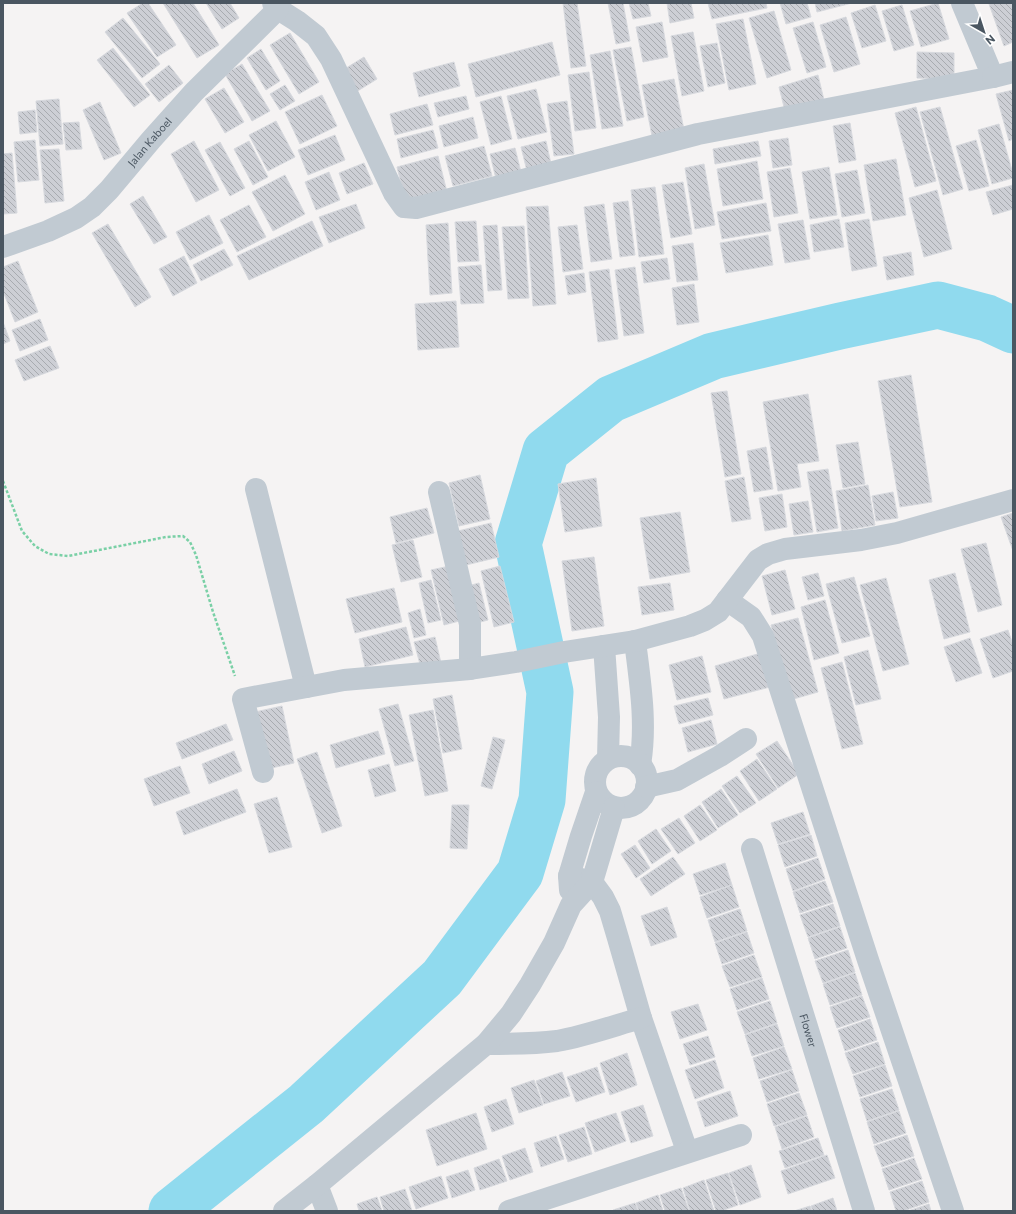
<svg xmlns="http://www.w3.org/2000/svg" width="1016" height="1214" font-family="Commissioner,sans-serif">
	<defs>
		<pattern id="building-back-hatch" width="6" height="6" patternUnits="userSpaceOnUse"><rect width="6" height="6" fill="#cdcfd5"/><path d="M-1 5l2 2M0 0l6 6M5-1l2 2" fill="none" stroke="#a8abb0"/></pattern>
	</defs>
	<rect width="100%" height="100%" fill="#f5f3f3"/>
	<g fill="none" stroke-linecap="round" stroke-linejoin="round">
		<path stroke="#90daee" stroke-width="47" d="M 172,1211 L 306,1104 L 442,978 L 520,873 L 542,800 L 550,692 L 518,544 L 546,451 L 611,399 L 713,356 L 840,326 L 938,305 L 987,318 L 1013,330"/>
	</g>
	<path fill="url(#building-back-hatch)" stroke="#d7d9de" d="M 143,3 L 148,3 L 176,45 L 157,57 L 127,13 Z
		M 163,3 L 193,3 L 219,45 L 197,58 Z
		M 206,3 L 230,3 L 239,18 L 222,29 Z
		M 563,3 L 577,3 L 586,66 L 571,68 Z
		M 608,3 L 623,3 L 630,41 L 616,44 Z
		M 629,3 L 648,3 L 651,16 L 633,19 Z
		M 667,3 L 691,3 L 694,18 L 670,23 Z
		M 708,3 L 766,3 L 767,8 L 712,19 Z
		M 780,3 L 807,3 L 811,17 L 786,24 Z
		M 815,3 L 852,3 L 817,12 Z
		M 938,3 L 949,39 L 921,47 L 910,11 Z
		M 991,3 L 1013,3 L 1013,42 L 1004,46 L 989,4 Z
		M 875,5 L 886,41 L 862,48 L 851,13 Z
		M 902,5 L 914,45 L 894,51 L 882,11 Z
		M 774,11 L 791,70 L 767,78 L 749,18 Z
		M 846,17 L 860,64 L 834,72 L 820,25 Z
		M 123,18 L 160,64 L 142,78 L 105,32 Z
		M 743,19 L 756,84 L 729,90 L 716,24 Z
		M 662,22 L 668,57 L 643,62 L 636,27 Z
		M 813,22 L 826,67 L 807,73 L 793,28 Z
		M 693,32 L 704,91 L 682,96 L 671,36 Z
		M 290,33 L 319,82 L 299,94 L 270,45 Z
		M 552,42 L 560,75 L 476,97 L 468,64 Z
		M 717,43 L 725,83 L 708,87 L 700,46 Z
		M 631,47 L 644,117 L 627,121 L 613,50 Z
		M 113,48 L 150,95 L 134,107 L 97,60 Z
		M 261,49 L 280,81 L 266,90 L 247,58 Z
		M 610,51 L 623,126 L 602,129 L 590,55 Z
		M 917,52 L 954,53 L 954,79 L 917,78 Z
		M 364,57 L 377,79 L 356,92 L 343,70 Z
		M 454,62 L 460,86 L 419,97 L 413,73 Z
		M 242,64 L 270,111 L 252,121 L 225,74 Z
		M 169,65 L 183,83 L 159,102 L 145,84 Z
		M 589,72 L 596,128 L 575,131 L 568,75 Z
		M 818,75 L 824,100 L 785,111 L 779,87 Z
		M 674,79 L 684,130 L 652,136 L 642,85 Z
		M 285,85 L 295,101 L 280,110 L 270,94 Z
		M 224,88 L 244,122 L 225,133 L 205,99 Z
		M 536,89 L 547,132 L 518,139 L 507,96 Z
		M 1013,90 L 1013,139 L 1009,141 L 996,94 Z
		M 322,95 L 337,126 L 300,144 L 285,112 Z
		M 466,96 L 469,109 L 438,117 L 434,103 Z
		M 501,96 L 512,139 L 491,145 L 480,102 Z
		M 59,99 L 63,144 L 40,146 L 36,101 Z
		M 567,101 L 574,154 L 554,156 L 547,104 Z
		M 100,102 L 121,153 L 104,160 L 83,110 Z
		M 427,104 L 433,125 L 395,135 L 390,114 Z
		M 916,107 L 936,181 L 915,187 L 895,113 Z
		M 940,107 L 963,189 L 943,195 L 920,112 Z
		M 35,110 L 37,132 L 20,134 L 18,112 Z
		M 473,117 L 478,138 L 444,147 L 439,126 Z
		M 276,121 L 295,157 L 268,171 L 249,135 Z
		M 79,122 L 82,149 L 66,150 L 63,123 Z
		M 850,123 L 856,160 L 839,163 L 833,126 Z
		M 999,124 L 1013,174 L 1013,178 L 992,184 L 978,130 Z
		M 433,130 L 438,148 L 401,158 L 397,139 Z
		M 335,135 L 345,160 L 308,175 L 298,150 Z
		M 788,138 L 792,165 L 773,168 L 769,141 Z
		M 35,140 L 39,180 L 18,182 L 14,142 Z
		M 976,140 L 989,186 L 969,191 L 956,146 Z
		M 194,141 L 219,190 L 196,202 L 171,154 Z
		M 249,141 L 268,177 L 253,185 L 234,149 Z
		M 546,141 L 551,164 L 527,171 L 521,147 Z
		M 758,141 L 761,156 L 715,164 L 713,149 Z
		M 220,142 L 245,188 L 230,196 L 205,150 Z
		M 484,146 L 492,176 L 453,186 L 445,156 Z
		M 515,148 L 521,172 L 496,179 L 490,154 Z
		M 59,149 L 64,201 L 45,203 L 40,150 Z
		M 12,153 L 17,213 L 3,214 L 3,154 Z
		M 438,156 L 447,192 L 406,203 L 397,167 Z
		M 896,159 L 906,215 L 873,221 L 864,165 Z
		M 757,161 L 763,199 L 723,206 L 717,169 Z
		M 364,163 L 373,184 L 347,194 L 339,173 Z
		M 704,164 L 715,225 L 695,229 L 685,168 Z
		M 829,167 L 837,215 L 810,219 L 802,172 Z
		M 790,168 L 798,213 L 774,217 L 767,172 Z
		M 857,170 L 865,213 L 842,217 L 835,174 Z
		M 329,172 L 340,200 L 316,210 L 305,182 Z
		M 285,175 L 305,214 L 273,231 L 252,192 Z
		M 683,182 L 692,234 L 671,238 L 662,185 Z
		M 1013,185 L 1013,209 L 993,215 L 986,192 Z
		M 655,187 L 664,254 L 639,257 L 631,190 Z
		M 937,190 L 952,249 L 924,257 L 909,198 Z
		M 143,196 L 167,237 L 154,244 L 130,204 Z
		M 628,201 L 635,255 L 620,257 L 613,203 Z
		M 766,203 L 771,231 L 722,239 L 717,212 Z
		M 356,204 L 365,228 L 329,243 L 319,217 Z
		M 604,204 L 612,259 L 591,262 L 584,207 Z
		M 249,205 L 266,237 L 237,252 L 220,220 Z
		M 548,206 L 556,304 L 533,306 L 526,207 Z
		M 209,215 L 223,243 L 190,260 L 176,232 Z
		M 839,219 L 844,247 L 814,252 L 810,225 Z
		M 869,219 L 877,266 L 852,271 L 845,223 Z
		M 803,220 L 810,259 L 785,263 L 778,224 Z
		M 312,221 L 323,246 L 249,280 L 237,256 Z
		M 476,221 L 479,261 L 458,262 L 455,222 Z
		M 448,223 L 452,293 L 430,295 L 426,225 Z
		M 108,224 L 151,297 L 135,307 L 92,233 Z
		M 497,225 L 502,290 L 488,291 L 483,226 Z
		M 577,225 L 583,269 L 563,272 L 558,227 Z
		M 524,226 L 529,298 L 508,299 L 502,227 Z
		M 768,235 L 773,265 L 726,273 L 720,243 Z
		M 693,243 L 698,280 L 677,282 L 672,246 Z
		M 224,249 L 233,265 L 201,281 L 193,265 Z
		M 911,252 L 914,275 L 887,280 L 883,257 Z
		M 184,256 L 197,283 L 173,296 L 159,269 Z
		M 667,258 L 670,279 L 644,283 L 641,262 Z
		M 18,261 L 38,312 L 15,322 L 3,291 L 3,267 Z
		M 481,265 L 484,303 L 461,304 L 458,267 Z
		M 635,267 L 644,333 L 624,336 L 615,270 Z
		M 609,269 L 618,339 L 598,342 L 589,272 Z
		M 584,273 L 586,292 L 568,295 L 565,276 Z
		M 694,284 L 699,322 L 677,325 L 672,288 Z
		M 456,301 L 459,347 L 418,350 L 415,304 Z
		M 40,319 L 48,340 L 20,351 L 12,330 Z
		M 3,322 L 10,341 L 3,344 Z
		M 50,346 L 59,368 L 24,381 L 15,360 Z
		M 911,375 L 932,502 L 900,507 L 878,381 Z
		M 727,391 L 741,474 L 725,477 L 711,393 Z
		M 808,394 L 819,461 L 797,464 L 801,487 L 778,491 L 763,402 Z
		M 858,442 L 865,484 L 843,488 L 836,445 Z
		M 766,447 L 773,489 L 754,492 L 747,451 Z
		M 828,469 L 838,528 L 817,532 L 807,472 Z
		M 480,475 L 490,519 L 459,526 L 449,483 Z
		M 744,477 L 751,519 L 732,522 L 725,481 Z
		M 596,478 L 602,526 L 565,532 L 558,484 Z
		M 868,485 L 875,525 L 842,531 L 836,491 Z
		M 893,492 L 898,518 L 876,521 L 872,496 Z
		M 782,494 L 787,527 L 765,531 L 759,498 Z
		M 808,501 L 813,532 L 794,535 L 789,504 Z
		M 427,508 L 434,533 L 396,543 L 390,517 Z
		M 680,512 L 690,572 L 650,579 L 640,518 Z
		M 1013,513 L 1013,551 L 1001,517 Z
		M 491,523 L 499,557 L 466,565 L 458,531 Z
		M 413,540 L 422,577 L 401,582 L 392,545 Z
		M 986,543 L 1002,605 L 978,612 L 961,549 Z
		M 594,557 L 604,626 L 572,631 L 562,561 Z
		M 454,565 L 467,619 L 444,625 L 431,570 Z
		M 500,566 L 514,622 L 494,627 L 481,571 Z
		M 785,570 L 795,609 L 772,615 L 762,576 Z
		M 818,573 L 824,596 L 808,600 L 802,577 Z
		M 955,573 L 970,632 L 944,639 L 929,580 Z
		M 854,577 L 870,636 L 842,643 L 826,584 Z
		M 886,578 L 909,664 L 883,671 L 860,585 Z
		M 431,580 L 441,620 L 428,623 L 419,583 Z
		M 479,583 L 488,620 L 473,624 L 464,587 Z
		M 670,583 L 674,610 L 642,615 L 638,587 Z
		M 394,588 L 402,622 L 355,633 L 346,599 Z
		M 825,600 L 839,653 L 814,660 L 801,607 Z
		M 420,609 L 426,635 L 414,638 L 408,613 Z
		M 798,618 L 818,692 L 790,700 L 771,625 Z
		M 406,627 L 413,655 L 365,667 L 359,639 Z
		M 1008,630 L 1013,645 L 1013,671 L 993,678 L 980,639 Z
		M 435,637 L 441,663 L 421,668 L 414,642 Z
		M 970,638 L 982,673 L 956,682 L 944,647 Z
		M 868,650 L 881,699 L 856,705 L 844,657 Z
		M 761,653 L 770,687 L 724,699 L 715,666 Z
		M 702,656 L 711,692 L 677,700 L 669,665 Z
		M 842,662 L 863,744 L 842,749 L 821,668 Z
		M 452,695 L 462,749 L 443,753 L 433,699 Z
		M 708,698 L 713,715 L 679,724 L 674,706 Z
		M 398,704 L 414,761 L 395,766 L 379,709 Z
		M 282,706 L 294,763 L 267,769 L 255,712 Z
		M 433,710 L 448,791 L 425,796 L 409,715 Z
		M 711,720 L 717,744 L 688,752 L 682,728 Z
		M 226,724 L 233,740 L 182,759 L 176,743 Z
		M 378,731 L 385,754 L 336,768 L 330,745 Z
		M 493,737 L 505,740 L 492,789 L 481,786 Z
		M 777,741 L 799,774 L 778,788 L 756,754 Z
		M 234,751 L 242,771 L 209,784 L 202,764 Z
		M 317,752 L 342,826 L 322,833 L 297,759 Z
		M 757,759 L 777,789 L 759,801 L 740,771 Z
		M 389,764 L 396,791 L 375,797 L 368,770 Z
		M 180,766 L 190,793 L 154,806 L 144,779 Z
		M 737,776 L 756,803 L 740,813 L 722,786 Z
		M 237,789 L 246,812 L 184,835 L 176,812 Z
		M 721,789 L 738,815 L 718,828 L 702,802 Z
		M 277,797 L 292,847 L 269,853 L 254,804 Z
		M 452,805 L 469,805 L 467,849 L 450,848 Z
		M 700,805 L 717,830 L 700,841 L 684,816 Z
		M 803,812 L 810,834 L 778,844 L 771,823 Z
		M 679,818 L 695,843 L 678,854 L 661,829 Z
		M 656,829 L 671,851 L 652,864 L 638,841 Z
		M 811,835 L 817,856 L 785,867 L 778,845 Z
		M 635,845 L 650,868 L 636,878 L 621,854 Z
		M 673,857 L 685,874 L 651,896 L 640,879 Z
		M 818,858 L 825,879 L 793,891 L 786,869 Z
		M 725,863 L 732,885 L 700,895 L 693,874 Z
		M 825,881 L 833,902 L 800,913 L 793,892 Z
		M 732,885 L 739,907 L 707,918 L 700,897 Z
		M 833,904 L 840,926 L 808,937 L 800,915 Z
		M 667,907 L 677,937 L 651,946 L 641,916 Z
		M 740,909 L 747,931 L 715,942 L 708,920 Z
		M 840,927 L 847,948 L 815,959 L 808,938 Z
		M 747,932 L 754,953 L 722,964 L 715,943 Z
		M 848,950 L 855,972 L 823,983 L 815,961 Z
		M 754,955 L 762,977 L 730,987 L 722,966 Z
		M 855,973 L 862,995 L 830,1005 L 823,984 Z
		M 762,978 L 769,999 L 737,1010 L 730,989 Z
		M 862,996 L 870,1017 L 837,1028 L 830,1007 Z
		M 770,1001 L 777,1023 L 745,1034 L 737,1012 Z
		M 698,1004 L 707,1030 L 680,1039 L 671,1012 Z
		M 870,1019 L 877,1040 L 845,1051 L 838,1030 Z
		M 777,1024 L 784,1046 L 752,1056 L 745,1035 Z
		M 708,1036 L 715,1057 L 690,1065 L 683,1044 Z
		M 878,1042 L 885,1064 L 853,1074 L 845,1053 Z
		M 784,1047 L 792,1069 L 759,1079 L 753,1058 Z
		M 627,1053 L 637,1085 L 610,1095 L 600,1063 Z
		M 715,1060 L 724,1088 L 695,1099 L 685,1070 Z
		M 885,1065 L 892,1086 L 860,1097 L 853,1076 Z
		M 597,1067 L 605,1092 L 576,1102 L 567,1077 Z
		M 792,1070 L 799,1091 L 767,1102 L 760,1081 Z
		M 562,1072 L 570,1096 L 544,1104 L 536,1081 Z
		M 534,1080 L 543,1105 L 519,1113 L 511,1088 Z
		M 892,1089 L 899,1110 L 867,1121 L 860,1099 Z
		M 730,1091 L 738,1116 L 705,1127 L 697,1102 Z
		M 799,1093 L 807,1115 L 774,1126 L 767,1104 Z
		M 506,1099 L 514,1124 L 492,1132 L 484,1107 Z
		M 643,1105 L 653,1136 L 631,1143 L 621,1112 Z
		M 899,1111 L 906,1133 L 874,1144 L 867,1122 Z
		M 476,1113 L 487,1149 L 437,1166 L 426,1130 Z
		M 616,1113 L 626,1141 L 595,1152 L 585,1123 Z
		M 807,1116 L 814,1137 L 782,1149 L 775,1127 Z
		M 584,1127 L 592,1154 L 568,1162 L 559,1135 Z
		M 907,1135 L 914,1156 L 882,1167 L 874,1146 Z
		M 556,1136 L 564,1159 L 541,1167 L 534,1143 Z
		M 818,1138 L 824,1155 L 785,1168 L 779,1151 Z
		M 525,1148 L 533,1172 L 510,1180 L 502,1156 Z
		M 827,1155 L 835,1178 L 788,1194 L 781,1171 Z
		M 914,1158 L 922,1179 L 889,1190 L 882,1169 Z
		M 499,1159 L 507,1181 L 480,1190 L 474,1168 Z
		M 751,1165 L 761,1197 L 740,1205 L 729,1173 Z
		M 468,1170 L 475,1190 L 452,1198 L 446,1177 Z
		M 728,1173 L 738,1205 L 721,1211 L 716,1211 L 706,1180 Z
		M 441,1176 L 448,1198 L 416,1209 L 409,1187 Z
		M 704,1180 L 714,1211 L 690,1211 L 683,1188 Z
		M 922,1181 L 929,1202 L 903,1211 L 896,1211 L 890,1192 Z
		M 681,1188 L 689,1211 L 665,1211 L 660,1195 Z
		M 405,1189 L 412,1211 L 384,1211 L 380,1197 Z
		M 658,1195 L 663,1211 L 639,1211 L 636,1203 Z
		M 377,1197 L 382,1211 L 359,1211 L 357,1204 Z
		M 833,1198 L 837,1211 L 813,1211 L 811,1206 Z
		M 635,1203 L 638,1211 L 613,1211 L 613,1210 Z
		M 929,1204 L 931,1211 L 908,1211 Z
		M 810,1206 L 812,1211 L 794,1211 Z"/>
	<g fill="none" stroke-linecap="round" stroke-linejoin="round">
		<path stroke="#7ad0a6" stroke-width="2.5" stroke-dasharray="3 2" stroke-linecap="butt" d="M 3,481 L 22,531 L 35,546 L 49,554 L 68,556 L 166,537 L 183,536 L 190,542 L 196,555 L 213,612 L 235,676"/>
		<g stroke="#c1cad2" stroke-width="22">
			<path d="M 273,3 L 278,9 L 297,21 L 316,36 L 331,59 L 394,193 L 404,207 L 416,208 L 698,134 L 993,77 L 962,3"/>
			<path d="M 993,77 L 1013,72"/>
			<path id="s1" d="M 3,247 L 48,231 L 76,218 L 92,207 L 109,190 L 151,140 L 194,92 L 278,9"/>
			<path d="M 256,489 L 306,687"/>
			<path d="M 439,492 L 470,624 L 470,669"/>
			<path d="M 727,600 L 751,617 L 763,636 L 868,960 L 953,1211"/>
			<path d="M 635,641 C 640,682 647,723 640,765"/>
			<path d="M 604,646 L 609,717 L 608,759"/>
			<circle cx="621" cy="782" r="26"/>
			<path d="M 263,772 L 243,699 L 344,680 L 470,669 L 516,662 L 564,652 L 635,641 L 690,626 L 705,620 L 718,612 L 758,560 L 768,554 L 785,549 L 861,540 L 897,533 L 1013,500"/>
			<path d="M 646,787 L 677,780 L 720,756 L 746,739"/>
			<path id="s2" d="M 752,849 L 864,1211"/>
			<path d="M 569,876 L 592,882 L 603,897 L 610,911 L 618,938 L 641,1018 L 687,1151"/>
			<path d="M 570,890 L 569,876 L 581,836 L 596,792"/>
			<path d="M 486,1044 C 510,1044 533,1044 557,1041 C 585,1036 613,1026 641,1018"/>
			<path d="M 317,1185 L 327,1211"/>
			<path d="M 284,1211 L 317,1185 L 486,1044 L 511,1014 L 530,985 L 554,943 L 571,905 L 592,882 L 614,808"/>
			<path d="M 509,1211 L 741,1135"/>
		</g>
	</g>
	<g text-anchor="middle" stroke-width="4" stroke-linejoin="round" paint-order="stroke">
		<g font-size="11" fill="#4a5661" stroke="#fff">
			<text dy="4" stroke="none"><textPath href="#s1" startOffset="185">Jalan Kaboel</textPath></text>
			<text dy="4" stroke="none"><textPath href="#s2" startOffset="190">Flower</textPath></text>
		</g>
	</g>
	<rect width="1016" height="1214" fill="none" stroke="#4a5661" stroke-width="8"/>
	<g transform="translate(984 32) rotate(141)" stroke="#ffffff" stroke-width="3" paint-order="stroke">
	<path d="M0-3L7 15L0 10L-7 15Z" fill="#4a5661"/>
	<text y="-6" font-size="11" font-weight="bold" text-anchor="middle" fill="#4a5661">N</text>
	</g>
</svg>
